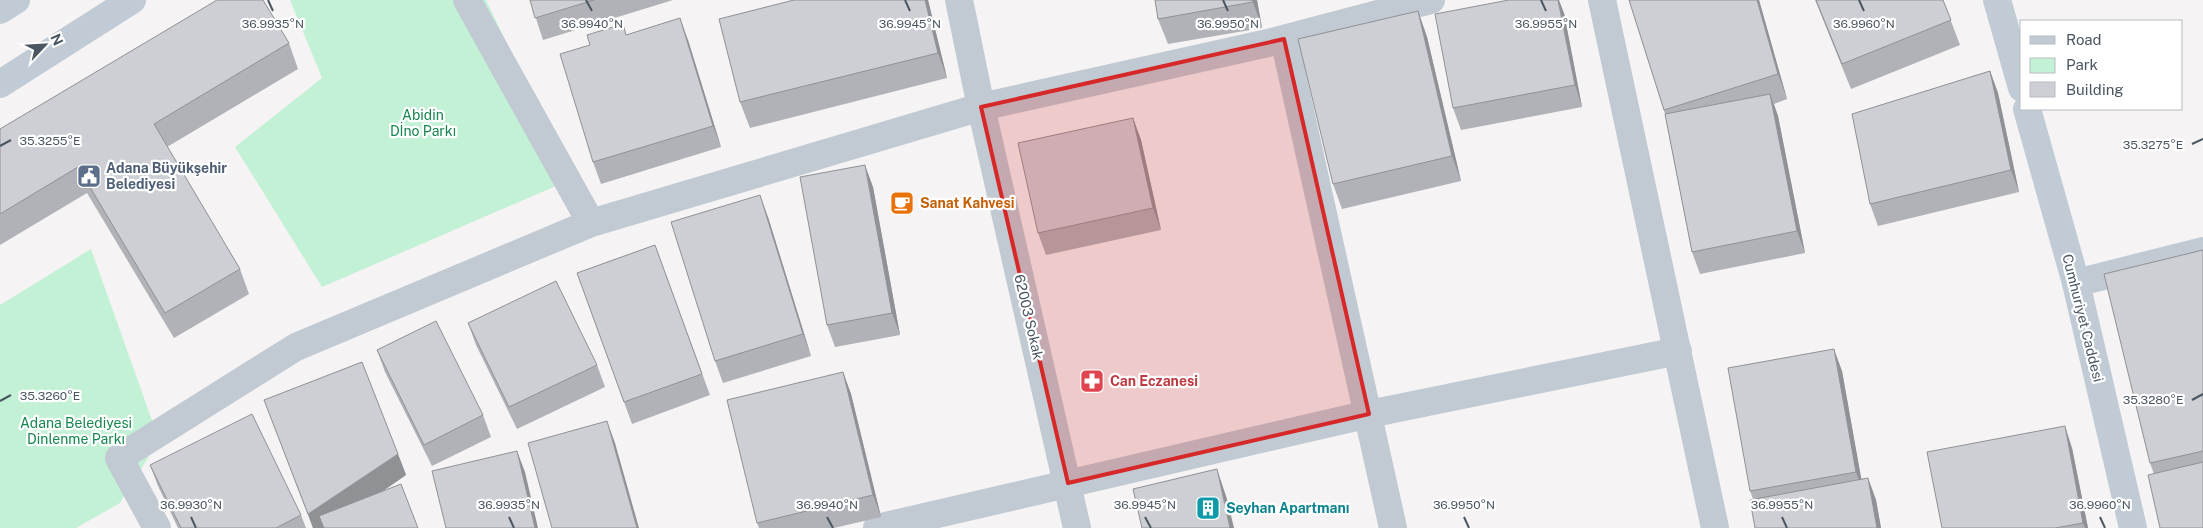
<svg xmlns="http://www.w3.org/2000/svg" width="2203" height="528" font-family="'Public Sans',sans-serif">
	<rect width="100%" height="100%" fill="#f5f3f3"/>
	<path fill="#c3f1d5" d="M 290,0 L 486,0 L 572,179 L 322,287 L 235,147 L 322,78 Z
		M 91,249 L 159,440 L 120,503 L 76,528 L 0,528 L 0,305 Z"/>
	<g fill="none" stroke-linecap="round" stroke-linejoin="round">
		<path stroke="#c1cad2" stroke-width="28" d="M 467,0 L 591,223
			M 959,0 L 981,107 L 1077,528
			M 1602,0 L 1715,528
			M 1284,39 L 1393,528
			M 2076,283 L 2203,251
			M 157,528 L 119,458 L 296,347 L 591,223 L 981,107 L 1268,43 L 1431,0
			M 877,528 L 1369,414 L 1678,351"/>
		<path stroke="#c1cbd6" stroke-width="28" d="M 1997,0 L 2022,88
			M 0,10 L 16,0
			M 0,84 L 132,0
			M 2027,109 L 2076,283 L 2133,528"/>
	</g>
	<path fill="#b0b2b7" d="M 530,0 L 673,0 L 543,40 Z
		M 928,0 L 947,78 L 750,128 L 740,102 Z
		M 1155,0 L 1257,0 L 1262,28 L 1168,44 L 1158,19 Z
		M 1629,0 L 1759,0 L 1787,99 L 1774,104 L 1778,116 L 1805,253 L 1700,274 L 1692,252 L 1665,114 Z
		M 1815,0 L 1943,0 L 1960,45 L 1851,89 Z
		M 1418,11 L 1427,37 L 1461,181 L 1342,209 L 1333,184 Z
		M 1564,13 L 1582,107 L 1461,130 L 1453,108 Z
		M 627,35 L 688,40 L 721,147 L 601,184 L 593,162 Z
		M 289,43 L 298,69 L 167,147 L 240,269 L 249,294 L 174,338 L 87,193 L 0,245 L 0,129 Z
		M 1990,71 L 1998,93 L 2019,192 L 1878,226 L 1870,204 Z
		M 1133,118 L 1141,140 L 1161,230 L 1046,255 L 1038,233 Z
		M 873,187 L 900,335 L 835,347 L 827,325 Z
		M 768,217 L 811,356 L 723,383 L 715,361 Z
		M 655,245 L 710,395 L 632,424 L 577,273 Z
		M 2203,250 L 2203,528 L 2154,474 L 2150,463 Z
		M 468,323 L 597,365 L 605,387 L 517,429 L 476,345 Z
		M 377,350 L 483,415 L 491,437 L 432,466 L 385,372 Z
		M 1842,371 L 1861,479 L 1868,478 L 1876,500 L 1881,528 L 1755,528 L 1753,499 L 1750,491 Z
		M 843,372 L 851,394 L 881,517 L 834,528 L 759,528 L 757,523 Z
		M 264,400 L 398,454 L 406,475 L 382,492 L 418,528 L 313,528 Z
		M 2072,448 L 2088,528 L 1942,528 Z
		M 150,465 L 301,515 L 306,528 L 178,528 L 158,486 Z"/>
	<path fill="#909195" d="M 925,0 L 928,0 L 947,78 L 938,53 Z
		M 1252,0 L 1257,0 L 1262,28 L 1253,2 Z
		M 1558,0 L 1559,0 L 1564,13 L 1582,107 L 1575,85 Z
		M 1757,0 L 1759,0 L 1787,99 L 1778,74 Z
		M 1418,11 L 1427,37 L 1461,181 L 1452,156 Z
		M 680,18 L 688,40 L 721,147 L 713,126 Z
		M 1990,71 L 1998,93 L 2019,192 L 2011,170 Z
		M 1770,94 L 1778,116 L 1805,253 L 1797,231 Z
		M 1133,118 L 1141,140 L 1161,230 L 1153,208 Z
		M 865,165 L 873,187 L 900,335 L 892,313 Z
		M 760,195 L 768,217 L 811,356 L 803,334 Z
		M 1834,349 L 1842,371 L 1864,494 L 1856,472 Z
		M 843,372 L 851,394 L 881,517 L 873,495 Z
		M 607,421 L 615,443 L 639,528 L 637,528 Z
		M 2065,426 L 2072,448 L 2088,528 L 2085,528 L 2083,523 Z
		M 517,451 L 525,472 L 538,528 L 535,528 Z
		M 398,454 L 406,475 L 328,528 L 313,528 L 308,514 Z
		M 1217,469 L 1227,499 L 1234,528 L 1230,528 Z
		M 1868,478 L 1876,500 L 1881,528 L 1877,528 Z"/>
	<path fill="#cdcfd5" stroke="#909195" d="M 217,0 L 263,0 L 289,43 L 154,124 L 240,269 L 165,313 L 78,167 L 0,214 L 0,129 Z
		M 530,0 L 594,0 L 535,18 Z
		M 794,0 L 925,0 L 938,53 L 740,102 L 719,19 Z
		M 1155,0 L 1252,0 L 1253,2 L 1158,19 Z
		M 1509,0 L 1558,0 L 1575,85 L 1453,108 L 1435,14 Z
		M 1629,0 L 1757,0 L 1778,74 L 1664,110 Z
		M 1816,0 L 1943,0 L 1951,20 L 1842,64 Z
		M 1418,11 L 1452,156 L 1333,184 L 1298,39 Z
		M 680,18 L 713,126 L 593,162 L 560,54 L 590,45 L 587,35 L 623,24 L 626,35 Z
		M 1990,71 L 2011,170 L 1870,204 L 1852,114 Z
		M 1770,94 L 1797,231 L 1692,252 L 1665,114 Z
		M 1133,118 L 1153,208 L 1038,233 L 1018,143 Z
		M 865,165 L 892,313 L 827,325 L 800,177 Z
		M 760,195 L 803,334 L 715,361 L 671,222 Z
		M 655,245 L 702,374 L 624,402 L 577,273 Z
		M 2203,250 L 2203,451 L 2150,463 L 2104,274 Z
		M 556,281 L 597,365 L 509,407 L 468,323 Z
		M 436,321 L 483,415 L 424,445 L 377,350 Z
		M 1834,349 L 1856,472 L 1750,491 L 1728,368 Z
		M 362,362 L 398,454 L 308,514 L 264,400 Z
		M 843,372 L 873,495 L 757,523 L 727,400 Z
		M 252,414 L 301,515 L 276,528 L 181,528 L 150,465 Z
		M 607,421 L 637,528 L 552,528 L 528,443 Z
		M 2065,426 L 2083,523 L 2055,528 L 1942,528 L 1927,452 Z
		M 517,451 L 535,528 L 446,528 L 432,471 Z
		M 2203,462 L 2203,528 L 2160,528 L 2148,475 Z
		M 1217,469 L 1230,528 L 1142,528 L 1133,489 Z
		M 1868,478 L 1877,528 L 1755,528 L 1750,500 Z
		M 401,484 L 418,528 L 324,528 L 319,516 Z"/>
	<path fill="#d62828" fill-opacity="0.2" stroke="#d62828" stroke-width="4" stroke-linejoin="round" d="M 1284,39 L 1369,414 L 1068,483 L 981,107 Z"/>
	<path fill="none" stroke="#4a5661" stroke-width="2" d="M 268,0 L 273,11M 586,0 L 592,11M 905,0 L 910,11M 1223,0 L 1228,11M 1541,0 L 1546,11M 1859,0 L 1864,11M 2192,144 L 2203,139M 0,146 L 11,140M 2192,400 L 2203,394M 0,401 L 11,395M 191,517 L 196,528M 509,517 L 514,528M 827,517 L 833,528M 1145,517 L 1151,528M 1464,517 L 1469,528M 1782,517 L 1787,528M 2100,517 L 2105,528"/>
	<defs>
		<g id="civic-square" transform="scale(1.25)"><rect x="-9" y="-9" width="18" height="18" rx="4" fill="#5c6f8a" stroke="#fff"/><path d="M-.6-6.5H3V-4.5H.6V-3L4-1V1h2V6H-6V1h2V-1L-.6-3ZM-1.2 2.5V6h2.4V2.5Z" fill="#fff"/></g>
		<g id="cafe-square" transform="scale(1.25)"><rect x="-9" y="-9" width="18" height="18" rx="4" fill="#e8710a" stroke="#fff"/><path d="M-5.5-4.5H6V0H3Q3 3.5 0 3.5H-2.5Q-5.5 3.5-5.5 0ZM3-3.2v2h1.7v-2ZM-6 4.5H4V6H-6Z" fill="#fff"/></g>
		<g id="pharmacy-square" transform="scale(1.25)"><rect x="-9" y="-9" width="18" height="18" rx="4" fill="#e0444e" stroke="#fff"/><path d="M-2-6h4v4h4v4h-4v4h-4v-4h-4v-4h4Z" fill="#fff"/></g>
		<g id="building-square" transform="scale(1.25)"><rect x="-9" y="-9" width="18" height="18" rx="4" fill="#0f9aa8" stroke="#fff"/><path d="M-4-6H4V6H1V3H-1V6H-4ZM-2.5-4.3h1.7v1.8h-1.7ZM.8-4.3h1.7v1.8H.8ZM-2.5-1h1.7V.8h-1.7ZM.8-1h1.7V.8H.8Z" fill="#fff"/></g>
	</defs>
	<g fill-rule="evenodd">
		<use href="#civic-square" x="89" y="176"/>
		<use href="#cafe-square" x="902" y="203"/>
		<use href="#pharmacy-square" x="1092" y="381"/>
		<use href="#building-square" x="1208" y="508"/>
	</g>
	<g text-anchor="middle" stroke-width="4.5" stroke-linejoin="round" paint-order="stroke">
		<g font-size="14" fill="#17864f" stroke="#fff">
			<text x="423" y="120">Abidin<tspan x="423" dy="16">Dİno Parkı</tspan></text>
			<text x="76" y="428">Adana Belediyesi<tspan x="76" dy="16">Dinlenme Parkı</tspan></text>
		</g>
		<g font-size="14" font-weight="bold" fill="#4e5e75" stroke="#fff" text-anchor="start">
			<text x="106" y="173">Adana Büyükşehir<tspan x="106" dy="16">Belediyesi</tspan></text>
		</g>
		<g font-size="14" font-weight="bold" fill="#c56008" stroke="#fff" text-anchor="start">
			<text x="920" y="208">Sanat Kahvesi</text>
		</g>
		<g font-size="14" fill="#4a5661" stroke="#fff">
			<text transform="translate(1029 317) rotate(77)" y="5">62003 Sokak</text>
			<text transform="translate(2083 318) rotate(76)" y="5">Cumhuriyet Caddesi</text>
		</g>
		<g font-size="14" font-weight="bold" fill="#be3a42" stroke="#fff" text-anchor="start">
			<text x="1110" y="386">Can Eczanesi</text>
		</g>
		<g font-size="14" font-weight="bold" fill="#0d838f" stroke="#fff" text-anchor="start">
			<text x="1226" y="513">Seyhan Apartmanı</text>
		</g>
	</g>
	<g font-size="12" text-anchor="middle" fill="#4a5661" stroke="#fff" stroke-width="4.5" stroke-linejoin="round" paint-order="stroke">
		<text x="273" y="28">36.9935°N</text>
		<text x="592" y="28">36.9940°N</text>
		<text x="910" y="28">36.9945°N</text>
		<text x="1228" y="28">36.9950°N</text>
		<text x="1546" y="28">36.9955°N</text>
		<text x="1864" y="28">36.9960°N</text>
		<text x="50" y="145">35.3255°E</text>
		<text x="2153" y="149">35.3275°E</text>
		<text x="50" y="400">35.3260°E</text>
		<text x="2153" y="404">35.3280°E</text>
		<text x="191" y="509">36.9930°N</text>
		<text x="509" y="509">36.9935°N</text>
		<text x="827" y="509">36.9940°N</text>
		<text x="1145" y="509">36.9945°N</text>
		<text x="1464" y="509">36.9950°N</text>
		<text x="1782" y="509">36.9955°N</text>
		<text x="2100" y="509">36.9960°N</text>
	</g>
	<rect x="2020" y="20" width="162" height="90" fill="#ffffff" stroke="#b7bbc0"/>
	<rect x="2030" y="36" width="25" height="8" fill="#c1cbd6" stroke="#b7bbc0"/>
	<text x="2066" y="45" font-size="15" fill="#4a5661">Road</text>
	<rect x="2030" y="58" width="25" height="15" fill="#c3f1d5" stroke="#b7bbc0"/>
	<text x="2066" y="70" font-size="15" fill="#4a5661">Park</text>
	<rect x="2030" y="82" width="25" height="15" fill="#cdcfd5" stroke="#b7bbc0"/>
	<text x="2066" y="95" font-size="15" fill="#4a5661">Building</text>
	<g transform="translate(45 45) rotate(65)" stroke="#ffffff" stroke-width="4" paint-order="stroke">
	<path d="M0-4L9 19L0 12L-9 19Z" fill="#4a5661"/>
	<text y="-8" font-size="14" font-weight="bold" text-anchor="middle" fill="#4a5661">N</text>
	</g>
</svg>
